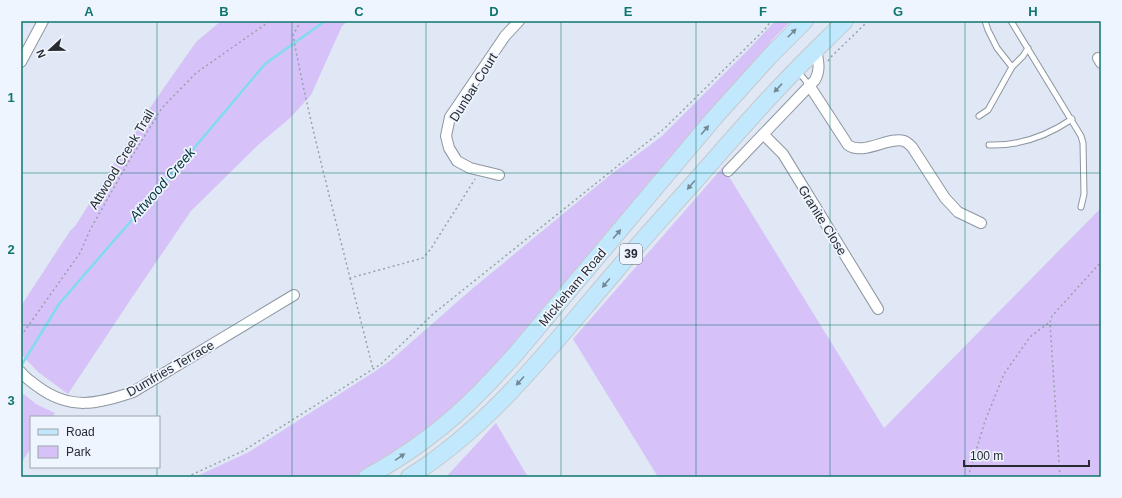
<svg xmlns="http://www.w3.org/2000/svg" width="1122" height="498" font-family="Helvetica,sans-serif">
	<rect width="100%" height="100%" fill="#dfe8f4"/>
	<path fill="#d6c2f9" d="M 221,21 L 348,21 L 342,26 L 311,95 L 290,118 L 258,145 L 191,211 L 131,299 L 68,394 L 38,372 L 21,354 L 21,306 L 70,231 L 76,225 L 138,125 L 196,42 Z
		M 775,21 L 791,21 L 773,39 L 757,60 L 534,324 L 454,409 L 394,455 L 354,477 L 195,477 L 249,452 L 374,372 L 391,360 L 472,289 L 609,176 L 662,136 L 749,49 Z
		M 723,167 L 884,428 L 1101,208 L 1101,477 L 658,477 L 573,339 Z
		M 21,392 L 36,404 L 55,413 L 52,417 L 31,417 L 31,448 L 21,463 Z
		M 496,423 L 528,477 L 446,477 Z"/>
	<g fill="none" stroke-linecap="round" stroke-linejoin="round">
		<path stroke="#82dbed" stroke-width="2.5" d="M 21,366 L 59,304 L 195,147 L 265,64 L 325,21"/>
		<g stroke="#8e96a1" stroke-width="7">
			<path id="lane" d="M 985,21 L 988,30 L 997,48 L 1012,67
				M 1011,21 L 1081,136 L 1083,143 L 1084,194 L 1081,207
				M 797,70 L 809,85
				M 979,116 L 988,110 L 1012,67 L 1023,56 L 1028,48
				M 989,145 C 1019,146 1047,136 1072,119"/>
		</g>
		<g stroke="#8e96a1" stroke-width="12">
			<path id="street" d="M 1098,58 L 1101,63
				M 21,62 L 43,21
				M 809,85 L 848,145 C 863,156 889,136 904,141 C 907,142 910,145 912,147 L 945,198 L 958,212 L 981,223
				M 763,134 L 783,154 L 878,309
				M 728,171 L 815,80 C 821,69 818,61 816,49
				M 499,175 L 470,168 L 457,161 L 449,148 L 446,136 L 450,117 L 505,36 L 519,21
				M 21,372 C 25,378 32,382 37,386 C 70,411 98,404 133,392 L 294,295"/>
		</g>
		<g stroke="#c7c8c9" stroke-width="18">
			<path id="primary" d="M 367,477 C 409,454 448,425 481,391 C 492,380 502,369 513,357 L 715,117 L 769,57 L 805,21
				M 409,477 C 492,425 552,345 615,272 C 639,243 664,216 689,188 C 722,151 754,113 789,77 C 807,58 826,40 845,21"/>
		</g>
		<path stroke="#99a0a9" stroke-width="1.5" stroke-dasharray="2 3" stroke-linecap="butt" d="M 301,21 L 293,35 C 308,117 330,197 350,278 L 423,258 L 430,250 L 475,179
			M 307,21 L 310,22 L 313,21
			M 828,61 L 830,58 L 868,21
			M 350,278 L 373,369
			M 21,336 L 80,253 L 90,230 L 129,161 L 162,108 L 196,73 L 270,21
			M 187,477 L 243,451 L 381,364 L 433,314 L 665,128 L 765,29 L 771,21
			M 968,477 L 985,421 L 1004,374 L 1030,337 L 1050,322
			M 1060,477 L 1050,322 L 1052,316 L 1101,262"/>
		<use href="#lane" stroke="#fff" stroke-width="5"/>
		<use href="#street" stroke="#fff" stroke-width="10"/>
		<use href="#primary" stroke="#c2e8fe" stroke-width="16"/>
	</g>
	<defs><path id="oneway-solid" d="M-6-.8H1V-3.2L6.5 0L1 3.2V.8H-6Z"/></defs>
	<g fill="#748996">
		<use href="#oneway-solid" transform="translate(792 33) rotate(-45)"/>
		<use href="#oneway-solid" transform="translate(778 88) rotate(133)"/>
		<use href="#oneway-solid" transform="translate(705 130) rotate(-50)"/>
		<use href="#oneway-solid" transform="translate(691 185) rotate(131)"/>
		<use href="#oneway-solid" transform="translate(617 234) rotate(-50)"/>
		<use href="#oneway-solid" transform="translate(606 283) rotate(130)"/>
		<use href="#oneway-solid" transform="translate(520 381) rotate(132)"/>
		<use href="#oneway-solid" transform="translate(400 457) rotate(-34)"/>
	</g>
	<path fill="none" stroke="#0f766e" stroke-width="1" stroke-opacity="0.55" d="M 157,21 L 157,417M 292,21 L 292,477M 426,21 L 426,477M 561,21 L 561,477M 696,21 L 696,477M 830,21 L 830,477M 965,21 L 965,477M 21,173 L 1101,173M 21,325 L 1101,325M 157,467 L 157,477"/>
	<g text-anchor="middle" stroke-width="3.5" stroke-linejoin="round" paint-order="stroke">
		<rect fill="#eef5ff" stroke="#63676d" stroke-width="1" x="620" y="244" width="22" height="20" rx="3"/>
		<g font-size="12" font-weight="bold" fill="#272a2f">
			<text x="631" y="258">39</text>
		</g>
		<g font-size="13" fill="#272a2f" stroke="#eef5ff">
			<text transform="translate(473 87) rotate(-58)" y="5">Dunbar Court</text>
			<text transform="translate(121 159) rotate(-59)" y="5">Attwood Creek Trail</text>
			<text transform="translate(823 220) rotate(58)" y="5">Granite Close</text>
			<text transform="translate(572 287) rotate(-50)" y="5">Mickleham Road</text>
			<text transform="translate(170 368) rotate(-30)" y="5">Dumfries Terrace</text>
		</g>
		<g font-size="14" font-style="italic" fill="#06333a" stroke="#eef5ff">
			<text transform="translate(162 184) rotate(-49)" y="5">Attwood Creek</text>
		</g>
	</g>
	<rect width="1122" height="498" fill="none" stroke="#eef5ff" stroke-width="44"/>
	<rect x="30" y="416" width="130" height="52" fill="#eef5ff" stroke="#9ea4ac"/>
	<rect x="38" y="429" width="20" height="6" fill="#c2e8fe" stroke="#9ea4ac"/>
	<text x="66" y="436" font-size="12" fill="#272a2f">Road</text>
	<rect x="38" y="446" width="20" height="12" fill="#d6c2f9" stroke="#9ea4ac"/>
	<text x="66" y="456" font-size="12" fill="#272a2f">Park</text>
	<g transform="translate(50 50) rotate(248)" stroke="#eef5ff" stroke-width="3" paint-order="stroke">
	<path d="M0-3L7 15L0 10L-7 15Z" fill="#272a2f"/>
	<text y="-6" font-size="11" font-weight="bold" text-anchor="middle" fill="#272a2f">N</text>
	</g>
	<path d="M964 460v6h125v-6" fill="none" stroke="#272a2f" stroke-width="2"/>
	<text x="970" y="460" font-size="12" fill="#272a2f" stroke="#eef5ff" stroke-width="3" paint-order="stroke">100 m</text>
	<rect x="22" y="22" width="1078" height="454" fill="none" stroke="#0f766e" stroke-width="1.5"/>
	<g font-size="13" text-anchor="middle" font-weight="bold" fill="#0f766e">
		<text x="89" y="16">A</text>
		<text x="224" y="16">B</text>
		<text x="359" y="16">C</text>
		<text x="494" y="16">D</text>
		<text x="628" y="16">E</text>
		<text x="763" y="16">F</text>
		<text x="898" y="16">G</text>
		<text x="1033" y="16">H</text>
		<text x="11" y="102">1</text>
		<text x="11" y="254">2</text>
		<text x="11" y="405">3</text>
	</g>
</svg>
